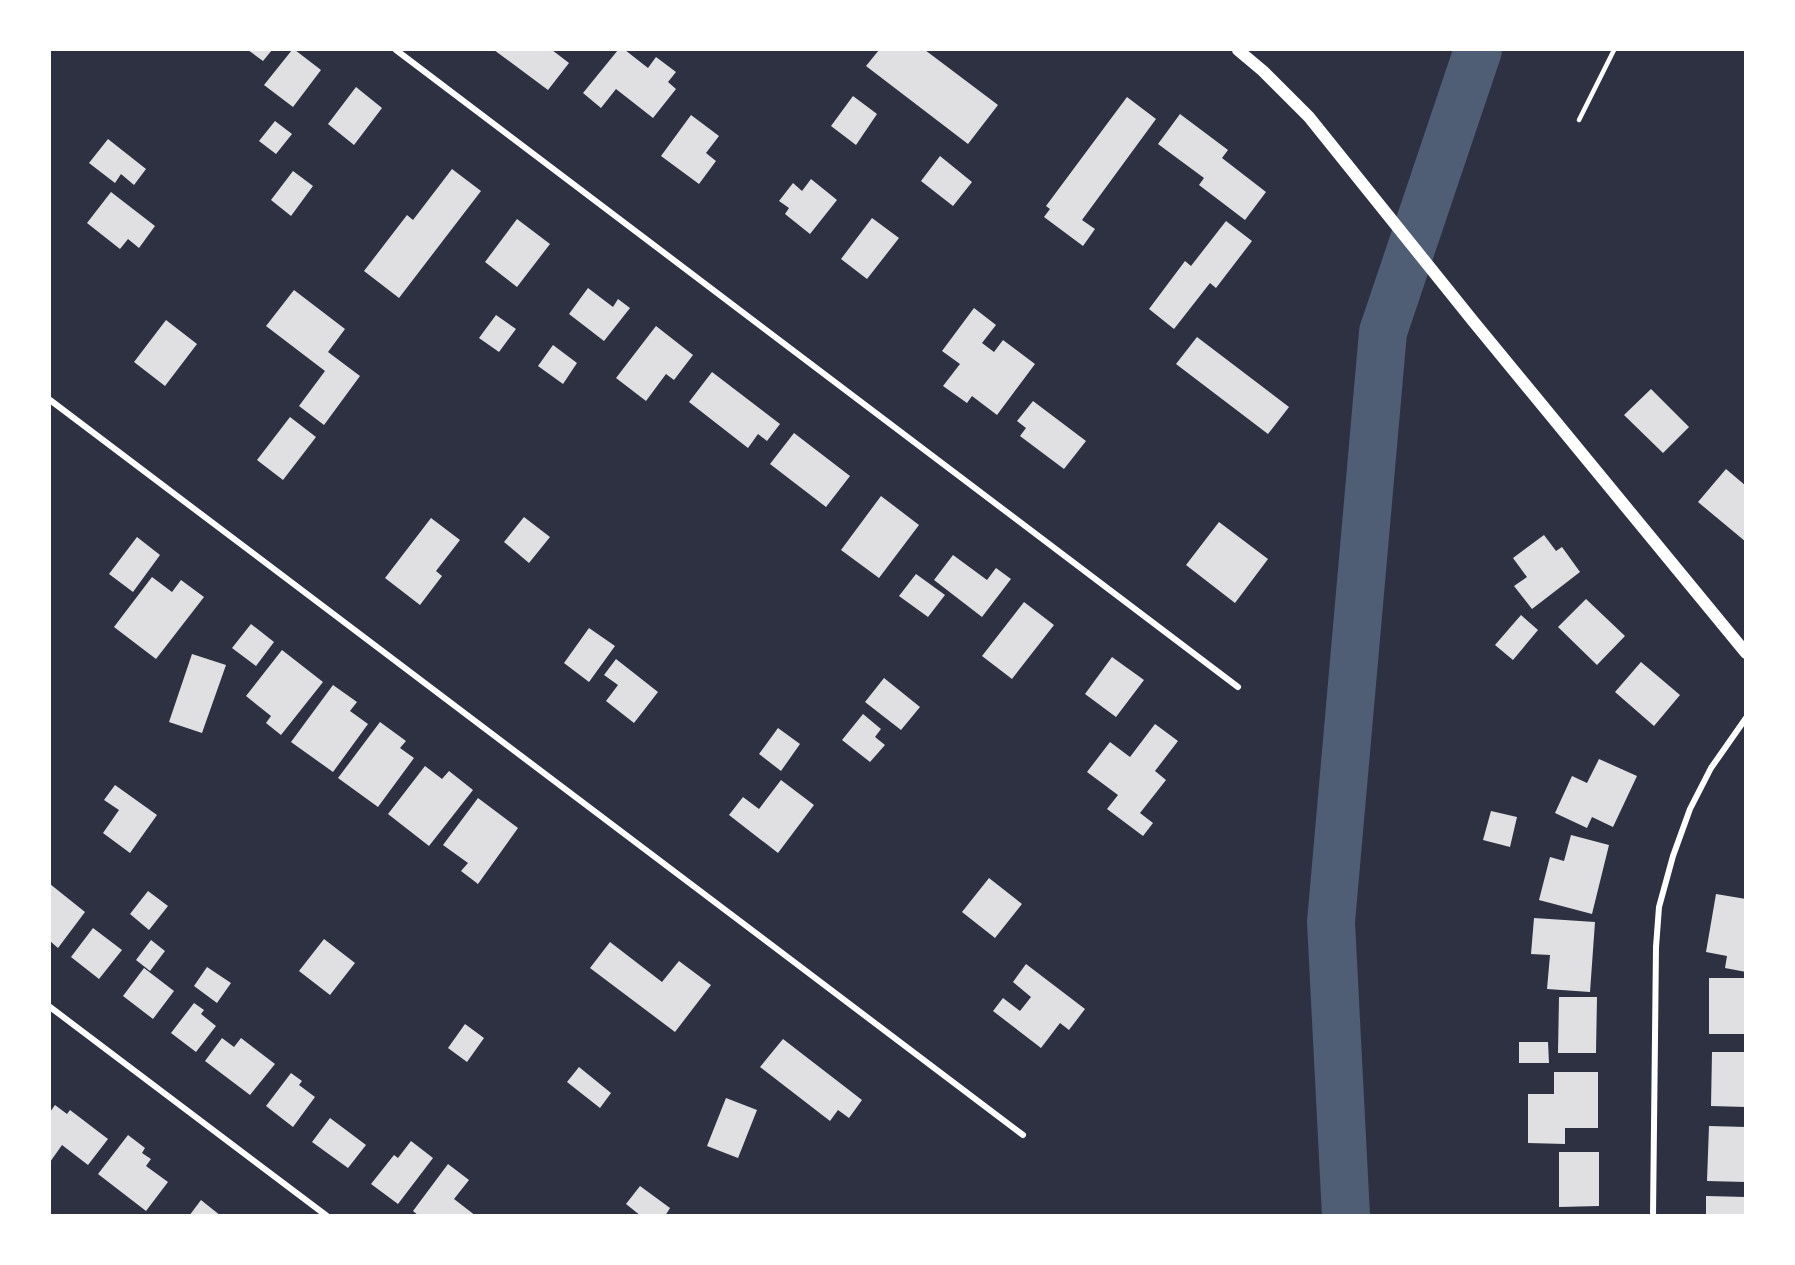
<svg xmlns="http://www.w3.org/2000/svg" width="1795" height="1265" font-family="'Varela Round',sans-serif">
	<rect width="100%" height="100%" fill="#2d3142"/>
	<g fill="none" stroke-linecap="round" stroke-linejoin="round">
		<path stroke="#4f5d75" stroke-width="48" d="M 1346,1216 L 1331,922 L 1383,332 L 1478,50"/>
	</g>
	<path fill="#e0e0e3" d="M 248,50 L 272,50 L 263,61 Z
		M 292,50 L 295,50 L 321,70 L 293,107 L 264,85 Z
		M 494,50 L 552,50 L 569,63 L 548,90 Z
		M 618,50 L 625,50 L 648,68 L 656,57 L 676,72 L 668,82 L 676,89 L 653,118 L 616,89 L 601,108 L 583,93 Z
		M 879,50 L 925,50 L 998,105 L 968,144 L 866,66 Z
		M 356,87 L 382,108 L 354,145 L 328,124 Z
		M 853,96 L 877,114 L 856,145 L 831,126 Z
		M 1127,97 L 1156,119 L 1082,220 L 1095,229 L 1083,246 L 1044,217 L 1050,209 L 1046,206 Z
		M 1180,114 L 1228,150 L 1222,158 L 1266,192 L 1245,220 L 1199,185 L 1204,178 L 1158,144 Z
		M 691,115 L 719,136 L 706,153 L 716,161 L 699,184 L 661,156 Z
		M 275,121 L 292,134 L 276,154 L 259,141 Z
		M 108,139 L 146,169 L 134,185 L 121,174 L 115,183 L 89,163 Z
		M 940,156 L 972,182 L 953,206 L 921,181 Z
		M 452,169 L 481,191 L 399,298 L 364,271 L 407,215 L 413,220 Z
		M 293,171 L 313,186 L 291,216 L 271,200 Z
		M 811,179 L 837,200 L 810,234 L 785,214 L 789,208 L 779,201 L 793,183 L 802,191 Z
		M 111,192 L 155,226 L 139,248 L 128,239 L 120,249 L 87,223 Z
		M 872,218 L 899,238 L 867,279 L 841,259 Z
		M 517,219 L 550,244 L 517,287 L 485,262 Z
		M 1226,221 L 1252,241 L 1216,288 L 1210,283 L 1174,329 L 1149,309 L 1185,261 L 1191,266 Z
		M 588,288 L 613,307 L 618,299 L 630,308 L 604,341 L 569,314 Z
		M 294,290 L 345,329 L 328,352 L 360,376 L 324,425 L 299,406 L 325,371 L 266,326 Z
		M 974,308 L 996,325 L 982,343 L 994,352 L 1003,340 L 1035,364 L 997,415 L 972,396 L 967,403 L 943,386 L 960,364 L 942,351 Z
		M 496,315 L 516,329 L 499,352 L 479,338 Z
		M 166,320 L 197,344 L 165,386 L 134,362 Z
		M 656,326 L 693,355 L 674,380 L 666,374 L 646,401 L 616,378 Z
		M 1197,337 L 1289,407 L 1268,434 L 1176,364 Z
		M 553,345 L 577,363 L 563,384 L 538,366 Z
		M 712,372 L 780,424 L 767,441 L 758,434 L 748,448 L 689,402 Z
		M 1651,389 L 1689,427 L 1663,453 L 1624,415 Z
		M 1033,401 L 1086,441 L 1064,469 L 1020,436 L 1026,428 L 1017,421 Z
		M 290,417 L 316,437 L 283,480 L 257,460 Z
		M 794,433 L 850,476 L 826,507 L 770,464 Z
		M 1726,469 L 1746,486 L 1746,542 L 1698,502 Z
		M 881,496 L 919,525 L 879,578 L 841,550 Z
		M 524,517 L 550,537 L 529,563 L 504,542 Z
		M 431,518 L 460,540 L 436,571 L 442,576 L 420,605 L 385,578 Z
		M 1219,522 L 1268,559 L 1235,603 L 1186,565 Z
		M 1544,535 L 1556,551 L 1562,547 L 1580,572 L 1532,609 L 1514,586 L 1527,577 L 1513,558 Z
		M 137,537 L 160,555 L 133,592 L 109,574 Z
		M 953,555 L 987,580 L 996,568 L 1011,579 L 982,617 L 934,580 Z
		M 916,574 L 945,595 L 928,617 L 899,596 Z
		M 152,577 L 172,592 L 181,580 L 204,597 L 156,659 L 114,627 Z
		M 1586,599 L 1625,636 L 1597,665 L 1558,627 Z
		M 1024,602 L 1054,625 L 1012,679 L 982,656 Z
		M 1521,615 L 1538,630 L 1513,660 L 1495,645 Z
		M 251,624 L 274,642 L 256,666 L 232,648 Z
		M 589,628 L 615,646 L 589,682 L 564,663 Z
		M 282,650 L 323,682 L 281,735 L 266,723 L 271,716 L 246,696 Z
		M 192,654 L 226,665 L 202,733 L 169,722 Z
		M 1112,657 L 1144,680 L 1116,717 L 1085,694 Z
		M 616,659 L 658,692 L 634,723 L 606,701 L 618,685 L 604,675 Z
		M 1641,662 L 1680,695 L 1654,726 L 1615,692 Z
		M 884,678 L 920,707 L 901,730 L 865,702 Z
		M 333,685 L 357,702 L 350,711 L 368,724 L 333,772 L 291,742 Z
		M 863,714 L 881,729 L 875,737 L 885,745 L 870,762 L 842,740 Z
		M 380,722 L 406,741 L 400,748 L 414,758 L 378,807 L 338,778 Z
		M 1155,724 L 1178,741 L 1155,771 L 1166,780 L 1140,813 L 1153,823 L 1143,836 L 1107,809 L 1118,795 L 1087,772 L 1110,742 L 1130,757 Z
		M 778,728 L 800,744 L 781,771 L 759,754 Z
		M 1599,759 L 1637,776 L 1613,827 L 1592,817 L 1587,828 L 1555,813 L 1572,776 L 1587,783 Z
		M 425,766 L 442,779 L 449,771 L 473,790 L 429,846 L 388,814 Z
		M 781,780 L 814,805 L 778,853 L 729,815 L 743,797 L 759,809 Z
		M 115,785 L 157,815 L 130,853 L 103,833 L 119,810 L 104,800 Z
		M 478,798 L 518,828 L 478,884 L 461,871 L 468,863 L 443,845 Z
		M 1491,811 L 1517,817 L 1510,847 L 1483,840 Z
		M 1571,835 L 1609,845 L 1592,914 L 1539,900 L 1550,857 L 1564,861 Z
		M 989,878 L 1022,904 L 995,938 L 962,912 Z
		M 50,884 L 85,912 L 58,948 L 50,941 Z
		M 148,891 L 168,906 L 149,930 L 130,914 Z
		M 1716,894 L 1746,899 L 1746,972 L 1725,968 L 1727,956 L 1706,952 Z
		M 1534,918 L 1595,922 L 1590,992 L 1547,989 L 1550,955 L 1531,954 Z
		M 93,928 L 122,950 L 99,979 L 71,957 Z
		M 324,939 L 355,963 L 330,995 L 299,971 Z
		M 151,940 L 165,951 L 150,971 L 136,960 Z
		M 610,942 L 662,982 L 679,961 L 711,985 L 675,1032 L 590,968 Z
		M 1026,964 L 1085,1009 L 1069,1030 L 1060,1023 L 1041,1048 L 993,1011 L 1003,998 L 1020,1011 L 1031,997 L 1013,982 Z
		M 207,967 L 231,983 L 217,1003 L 194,986 Z
		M 144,968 L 174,991 L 153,1019 L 123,996 Z
		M 1709,978 L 1746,978 L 1746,1034 L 1709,1034 Z
		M 1559,997 L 1597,997 L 1596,1053 L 1558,1053 Z
		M 194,1003 L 204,1010 L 201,1014 L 216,1026 L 196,1052 L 171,1033 Z
		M 465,1024 L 484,1038 L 467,1062 L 448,1048 Z
		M 222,1038 L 234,1047 L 241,1038 L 275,1064 L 250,1095 L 205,1061 Z
		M 783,1039 L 862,1100 L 849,1118 L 838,1110 L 830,1121 L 760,1067 Z
		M 1519,1042 L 1548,1042 L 1549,1063 L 1519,1063 Z
		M 1712,1052 L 1746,1052 L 1746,1107 L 1711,1106 Z
		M 579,1067 L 611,1093 L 600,1108 L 567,1082 Z
		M 1554,1072 L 1598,1072 L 1598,1128 L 1565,1128 L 1565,1144 L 1528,1143 L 1528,1094 L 1554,1094 Z
		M 291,1073 L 302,1081 L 299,1085 L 315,1097 L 293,1127 L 266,1106 Z
		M 726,1098 L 757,1110 L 738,1158 L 707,1146 Z
		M 55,1105 L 67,1114 L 70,1110 L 108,1139 L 88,1165 L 62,1145 L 50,1162 L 50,1112 Z
		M 330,1118 L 366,1145 L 348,1168 L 312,1142 Z
		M 1709,1126 L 1746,1127 L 1746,1182 L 1707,1181 Z
		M 128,1135 L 145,1148 L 142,1153 L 151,1159 L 146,1166 L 168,1182 L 146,1211 L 98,1174 Z
		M 411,1141 L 433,1158 L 398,1204 L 371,1184 L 394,1155 L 398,1158 Z
		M 1559,1152 L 1599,1152 L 1599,1206 L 1559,1207 Z
		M 448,1164 L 469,1180 L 454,1199 L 476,1216 L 419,1216 L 413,1211 Z
		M 640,1186 L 670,1208 L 665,1216 L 641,1216 L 626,1204 Z
		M 1706,1196 L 1746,1197 L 1746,1216 L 1706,1216 Z
		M 201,1200 L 221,1216 L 189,1216 Z"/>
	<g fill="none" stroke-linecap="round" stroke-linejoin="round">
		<path stroke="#fff" stroke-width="4.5" d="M 1579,120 L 1614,50"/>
		<path stroke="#fff" stroke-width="6" d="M 396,50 L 1238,687
			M 50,400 L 1023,1135
			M 50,1007 L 327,1216
			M 1653,1216 L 1656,947 L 1659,907 L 1673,856 L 1690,809 L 1711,768 L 1746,718"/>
		<path stroke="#fff" stroke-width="12" d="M 1238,50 L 1263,71 L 1309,117 L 1473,321 L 1746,653"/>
	</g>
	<rect width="1795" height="1265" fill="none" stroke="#ffffff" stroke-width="102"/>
</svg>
